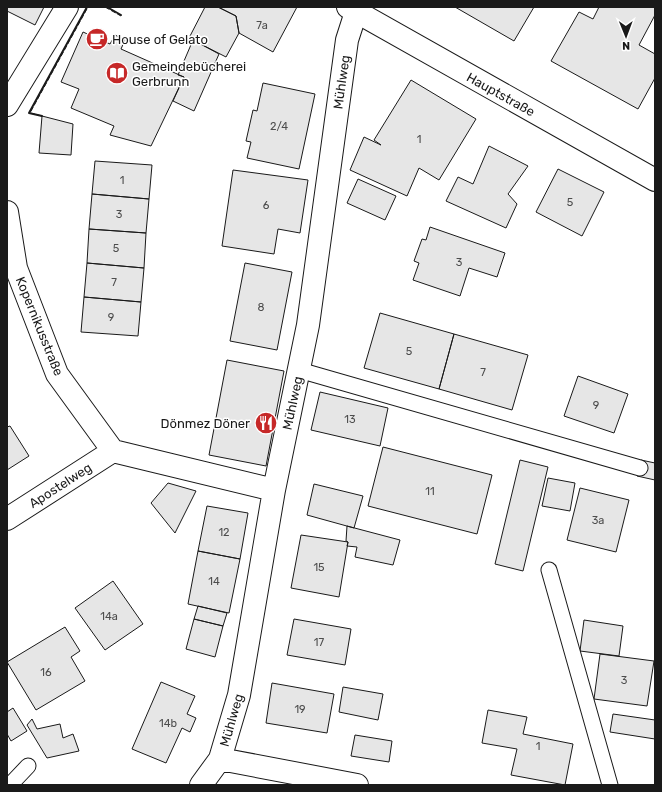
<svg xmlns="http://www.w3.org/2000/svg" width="662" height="792" font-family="Rubik,sans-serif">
	<rect width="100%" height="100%" fill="#fff"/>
	<path fill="#e6e6e6" stroke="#1a1a1a" d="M 7,7 L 44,7 L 35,25 L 7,11 Z
		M 205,7 L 218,7 L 236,16 L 239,33 L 226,57 L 189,38 Z
		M 218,7 L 297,7 L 273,52 L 239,33 L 236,16 Z
		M 455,7 L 534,7 L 514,41 Z
		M 599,7 L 655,7 L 655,15 L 639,45 L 655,54 L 655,78 L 638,109 L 551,61 L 579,12 L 593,19 Z
		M 83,32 L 110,44 L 115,35 L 125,40 L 121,49 L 184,77 L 151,146 L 110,135 L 114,126 L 71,108 L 79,89 L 61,82 Z
		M 193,40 L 219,54 L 194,111 L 173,101 L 184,77 L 178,75 Z
		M 411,80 L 476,119 L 439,180 L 419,168 L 407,196 L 350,170 L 364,137 L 381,145 L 374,140 Z
		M 263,83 L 315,94 L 299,169 L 247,158 L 251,142 L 246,141 L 253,110 L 257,111 Z
		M 42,116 L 73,124 L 71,155 L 39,153 Z
		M 489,146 L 528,166 L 508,194 L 517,204 L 506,228 L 446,201 L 458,177 L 473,184 Z
		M 95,161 L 152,165 L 149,199 L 92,194 Z
		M 558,169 L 604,192 L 582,236 L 536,212 Z
		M 233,170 L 308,180 L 300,233 L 278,229 L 274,254 L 222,246 Z
		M 358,179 L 396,196 L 385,220 L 347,203 Z
		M 92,194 L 149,199 L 146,233 L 89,229 Z
		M 430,227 L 505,253 L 497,277 L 469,268 L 460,296 L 413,280 L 419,263 L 414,261 L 422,239 L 426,240 Z
		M 89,229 L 146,233 L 144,268 L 87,263 Z
		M 87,263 L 144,268 L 141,302 L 84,297 Z
		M 245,263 L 292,272 L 277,350 L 230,341 Z
		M 84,297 L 141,302 L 138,336 L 81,332 Z
		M 380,313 L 454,334 L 439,389 L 364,368 Z
		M 454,334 L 528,355 L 512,410 L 439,389 Z
		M 227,360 L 284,371 L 266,466 L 209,455 Z
		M 578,376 L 628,394 L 614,433 L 564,416 Z
		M 320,392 L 388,408 L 380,446 L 311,430 Z
		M 10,426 L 29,456 L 7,470 L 7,427 Z
		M 383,447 L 492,475 L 477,534 L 368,506 Z
		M 520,460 L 548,467 L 523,571 L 495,564 Z
		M 641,460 L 655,463 L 655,480 L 637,476 Z
		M 548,478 L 575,483 L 570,511 L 542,506 Z
		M 168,483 L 196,491 L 175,533 L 151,503 Z
		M 314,484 L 363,496 L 354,528 L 307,515 Z
		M 580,488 L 629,500 L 616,552 L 567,540 Z
		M 207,506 L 248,513 L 240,559 L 198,551 Z
		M 347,526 L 400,540 L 393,565 L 355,557 L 357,547 L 347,546 L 348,542 L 346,541 Z
		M 301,535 L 348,542 L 339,597 L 291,588 Z
		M 198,551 L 240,559 L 229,613 L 188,604 Z
		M 113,581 L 143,624 L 105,650 L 75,608 Z
		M 198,606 L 227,613 L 223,626 L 194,619 Z
		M 194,619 L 223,626 L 215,657 L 186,649 Z
		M 294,619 L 351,629 L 345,665 L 287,655 Z
		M 584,620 L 623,626 L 619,656 L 580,651 Z
		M 65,627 L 80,651 L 71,657 L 85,681 L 36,710 L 7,662 Z
		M 600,654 L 654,661 L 647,706 L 594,699 Z
		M 161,682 L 195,696 L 187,714 L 196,718 L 190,732 L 182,728 L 166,763 L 132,749 Z
		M 272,683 L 334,694 L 327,733 L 266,723 Z
		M 343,687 L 383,694 L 378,720 L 339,712 Z
		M 13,708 L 27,731 L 11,741 L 7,734 L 7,712 Z
		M 488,710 L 527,717 L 523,734 L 573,744 L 565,785 L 511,775 L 517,749 L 482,743 Z
		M 613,714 L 655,720 L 655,739 L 610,732 Z
		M 32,719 L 37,729 L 60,724 L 63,738 L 73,734 L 79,751 L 47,758 L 27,725 Z
		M 355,735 L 392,741 L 389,762 L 351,756 Z"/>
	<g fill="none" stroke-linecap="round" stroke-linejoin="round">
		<g stroke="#1a1a1a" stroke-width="17">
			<path id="lane" d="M 299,370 L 640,468
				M 549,570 L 610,785
				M 10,785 L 28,766"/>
		</g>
		<g stroke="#1a1a1a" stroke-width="24">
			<path id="street" d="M 7,105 L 67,7
				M 7,212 L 16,268 L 57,374 L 113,451 L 274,490
				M 7,519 L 113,451
				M 220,759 L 357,785
				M 201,785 L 220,759 L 239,695 L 274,490 L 308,325 L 347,40 L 356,12"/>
		</g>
		<g stroke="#1a1a1a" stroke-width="24">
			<path id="secondary" d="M 348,7 L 655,180"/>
		</g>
		<use href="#lane" stroke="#fff" stroke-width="15"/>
		<use href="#street" stroke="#fff" stroke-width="22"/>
		<use href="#secondary" stroke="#fff" stroke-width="22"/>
		<path stroke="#1a1a1a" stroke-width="1" stroke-dasharray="5 2" stroke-linecap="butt" d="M 105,7 L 121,16
			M 42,116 L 30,113 L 88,7"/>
		<path stroke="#1a1a1a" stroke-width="2" d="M 107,7 L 121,15
			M 42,116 L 29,113 L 87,7"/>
	</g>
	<defs>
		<g id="cafe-disc" transform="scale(1.15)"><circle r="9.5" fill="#c62828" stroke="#fff"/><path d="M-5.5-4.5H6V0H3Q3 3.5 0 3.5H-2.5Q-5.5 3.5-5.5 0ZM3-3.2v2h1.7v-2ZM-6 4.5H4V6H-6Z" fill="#fff"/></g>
		<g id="library-disc" transform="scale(1.15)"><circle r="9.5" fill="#c62828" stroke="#fff"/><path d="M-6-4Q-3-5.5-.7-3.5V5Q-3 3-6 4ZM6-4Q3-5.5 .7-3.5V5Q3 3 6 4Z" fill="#fff"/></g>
		<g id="restaurant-disc" transform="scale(1.15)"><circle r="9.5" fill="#c62828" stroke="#fff"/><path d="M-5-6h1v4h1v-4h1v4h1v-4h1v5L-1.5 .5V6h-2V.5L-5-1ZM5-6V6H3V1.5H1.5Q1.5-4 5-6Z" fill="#fff"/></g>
	</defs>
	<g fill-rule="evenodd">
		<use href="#cafe-disc" x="97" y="39"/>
		<use href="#library-disc" x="117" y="73"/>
		<use href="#restaurant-disc" x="266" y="423"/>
	</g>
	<g text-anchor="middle" stroke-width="3" stroke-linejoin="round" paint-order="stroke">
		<g font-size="11" fill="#4d4d4d">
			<text x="262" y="29">7a</text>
			<text x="279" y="130">2/4</text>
			<text x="419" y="143">1</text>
			<text x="122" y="184">1</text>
			<text x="570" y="206">5</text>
			<text x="266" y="209">6</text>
			<text x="119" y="218">3</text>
			<text x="116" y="252">5</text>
			<text x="459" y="266">3</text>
			<text x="114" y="286">7</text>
			<text x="261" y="311">8</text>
			<text x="111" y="321">9</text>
			<text x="409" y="355">5</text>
			<text x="483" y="376">7</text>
			<text x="596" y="409">9</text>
			<text x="350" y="423">13</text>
			<text x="430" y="495">11</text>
			<text x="598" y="524">3a</text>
			<text x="224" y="536">12</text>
			<text x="319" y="571">15</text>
			<text x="214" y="585">14</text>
			<text x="109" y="620">14a</text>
			<text x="319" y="646">17</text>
			<text x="46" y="676">16</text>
			<text x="624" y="684">3</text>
			<text x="300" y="713">19</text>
			<text x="168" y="727">14b</text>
			<text x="538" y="750">1</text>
		</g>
		<g font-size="13" fill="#1a1a1a" stroke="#fff" text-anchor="start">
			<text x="112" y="44">House of Gelato</text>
			<text x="132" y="71">Gemeindebücherei<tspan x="132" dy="15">Gerbrunn</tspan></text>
			<text x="250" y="428" text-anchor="end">Dönmez Döner</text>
		</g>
		<g font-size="13" fill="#1a1a1a" stroke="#fff">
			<text transform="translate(341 82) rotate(-82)" y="5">Mühlweg</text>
			<text transform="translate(501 94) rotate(29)" y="5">Hauptstraße</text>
			<text transform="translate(40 326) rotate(68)" y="5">Kopernikusstraße</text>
			<text transform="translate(292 403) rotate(-78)" y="5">Mühlweg</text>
			<text transform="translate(60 485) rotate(-33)" y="5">Apostelweg</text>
			<text transform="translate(231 720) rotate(-74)" y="5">Mühlweg</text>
		</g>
	</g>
	<rect width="662" height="792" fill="none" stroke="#1a1a1a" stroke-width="16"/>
	<g transform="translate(626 36) rotate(179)" stroke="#ffffff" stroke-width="3" paint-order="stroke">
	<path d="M0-3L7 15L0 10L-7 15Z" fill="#1a1a1a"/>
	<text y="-6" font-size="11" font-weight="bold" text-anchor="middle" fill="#1a1a1a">N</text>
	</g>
</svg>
